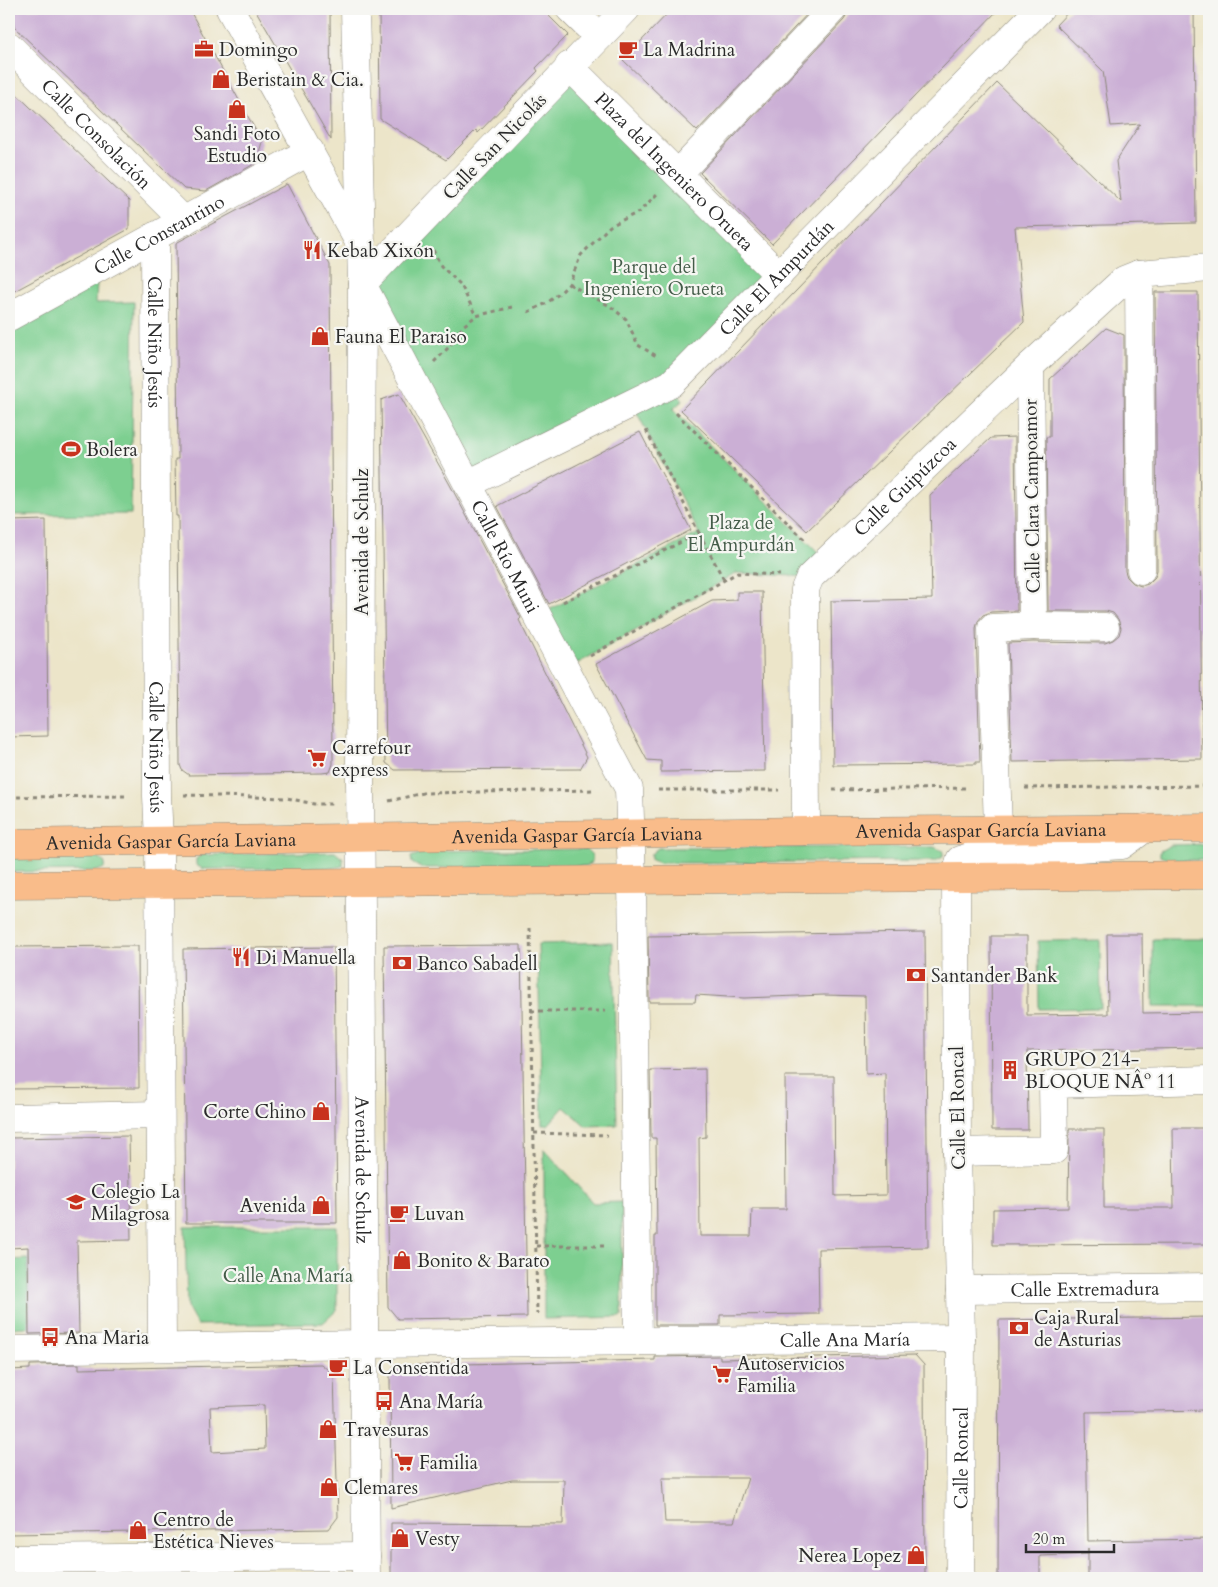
<svg xmlns="http://www.w3.org/2000/svg" width="1218" height="1587" font-family="Cardo,serif">
	<rect width="100%" height="100%" fill="#f6f6f2"/>
	<filter id="ink" filterUnits="userSpaceOnUse"><feTurbulence type="fractalNoise" baseFrequency=".02" numOctaves="2"/><feDisplacementMap in="SourceGraphic" scale="10" xChannelSelector="R" yChannelSelector="G"/><feConvolveMatrix kernelMatrix="1 2 1 2 8 2 1 2 1" color-interpolation-filters="sRGB"/></filter>
	<filter id="wash" filterUnits="userSpaceOnUse"><feTurbulence type="fractalNoise" baseFrequency=".0096" numOctaves="4" result="noise"/><feDisplacementMap in="SourceGraphic" scale="20" xChannelSelector="R" yChannelSelector="G"/><feGaussianBlur stdDeviation="1.12" result="paint"/><feColorMatrix in="noise" values="0 0 0 0 0 0 0 0 0 0 0 0 0 0 0 0 0 1.4 0 .05"/><feComposite in="paint" operator="in"/></filter>
	<g filter="url(#wash)">
		<rect width="100%" height="100%" fill="#ece5c9"/>
		<path fill="#7dcf90" stroke="#547d5e" d="M 569,66 L 779,275 L 671,384 L 683,400 L 673,409 L 826,560 L 810,577 L 737,573 L 566,670 L 537,616 L 699,533 L 632,403 L 468,484 L 362,284 Z
			M 97,282 L 96,303 L 134,302 L 131,514 L 9,515 L 9,331 Z
			M 1209,844 L 1209,860 L 1169,860 L 1160,856 L 1160,851 L 1171,845 Z
			M 934,847 L 943,851 L 943,857 L 935,861 L 660,863 L 651,860 L 651,854 L 658,848 Z
			M 586,849 L 592,855 L 592,862 L 586,866 L 421,868 L 412,863 L 411,857 L 427,851 Z
			M 335,852 L 343,859 L 343,866 L 334,868 L 203,869 L 196,865 L 196,859 L 201,855 Z
			M 97,857 L 105,863 L 104,868 L 97,871 L 9,872 L 9,858 Z
			M 1153,939 L 1209,939 L 1209,1006 L 1153,1006 Z
			M 1100,940 L 1101,1008 L 1039,1009 L 1038,941 Z
			M 613,942 L 617,1125 L 586,1126 L 564,1107 L 548,1125 L 542,1125 L 538,944 Z
			M 544,1149 L 593,1203 L 622,1202 L 622,1317 L 544,1319 Z
			M 185,1227 L 337,1227 L 337,1310 L 323,1323 L 197,1325 L 187,1307 Z
			M 28,1259 L 29,1327 L 9,1328 L 9,1260 Z"/>
		<g id="blocks">
			<path fill="#cbafd5" fill-rule="evenodd" d="M 13,9 L 189,9 L 262,142 L 256,163 L 206,191 L 184,189 L 14,27 Z
				M 255,9 L 330,9 L 331,140 Z
				M 379,9 L 542,9 L 568,35 L 536,68 L 538,71 L 478,133 L 476,130 L 446,160 L 380,119 Z
				M 672,9 L 812,9 L 697,131 L 623,60 Z
				M 848,9 L 999,9 L 772,244 L 700,173 L 844,20 L 848,13 Z
				M 1071,9 L 1194,9 L 1196,223 L 1015,227 L 1024,322 L 807,531 L 681,410 L 997,83 L 1121,202 L 1116,161 L 1140,124 L 1111,126 L 1103,71 L 1056,25 Z
				M 9,87 L 129,201 L 129,229 L 9,294 Z
				M 287,184 L 330,265 L 333,764 L 330,772 L 322,773 L 189,775 L 182,770 L 180,765 L 178,516 L 176,516 L 175,459 L 178,459 L 176,243 Z
				M 1155,292 L 1198,292 L 1202,759 L 1012,762 L 1008,643 L 1033,642 L 1105,643 L 1113,640 L 1119,635 L 1121,628 L 1118,619 L 1113,613 L 1106,611 L 1048,611 L 1046,437 L 1050,437 L 1050,379 L 1106,328 L 1124,335 L 1125,571 L 1127,577 L 1133,583 L 1141,586 L 1148,584 L 1155,577 L 1157,570 Z
				M 399,394 L 449,483 L 521,618 L 519,620 L 587,757 L 580,769 L 395,770 L 386,763 L 381,400 Z
				M 640,432 L 691,530 L 549,604 L 497,506 Z
				M 1015,437 L 1017,611 L 991,612 L 983,615 L 978,621 L 976,628 L 980,762 L 976,762 L 976,764 L 833,765 L 831,601 L 932,599 L 930,495 L 991,438 Z
				M 46,520 L 48,736 L 9,737 L 9,521 Z
				M 737,592 L 762,592 L 765,771 L 661,772 L 661,761 L 647,760 L 596,664 L 712,601 L 737,600 Z
				M 925,932 L 928,1247 L 818,1249 L 819,1314 L 720,1315 L 720,1325 L 655,1325 L 655,1236 L 657,1236 L 656,1138 L 651,1138 L 650,1070 L 705,1069 L 706,1137 L 699,1138 L 700,1236 L 751,1236 L 752,1209 L 786,1209 L 785,1076 L 834,1076 L 835,1196 L 886,1195 L 885,1073 L 866,1074 L 865,996 L 824,995 L 744,998 L 696,995 L 695,1002 L 649,1002 L 648,936 Z
				M 1107,934 L 1142,934 L 1143,1013 L 1209,1012 L 1209,1048 L 1027,1051 L 1028,1130 L 992,1130 L 991,936 L 1027,936 L 1027,1015 L 1108,1014 Z
				M 521,945 L 527,1317 L 398,1319 L 388,1307 L 384,946 Z
				M 138,946 L 139,1088 L 9,1089 L 9,947 Z
				M 334,947 L 337,1223 L 186,1223 L 183,949 Z
				M 1173,1128 L 1209,1128 L 1209,1244 L 993,1245 L 993,1209 L 1068,1208 L 1069,1129 L 1104,1129 L 1104,1208 L 1174,1208 Z
				M 129,1136 L 131,1240 L 77,1241 L 79,1333 L 29,1334 L 28,1247 L 9,1248 L 9,1138 Z
				M 1209,1317 L 1209,1410 L 1086,1412 L 1088,1541 L 1209,1539 L 1209,1578 L 1088,1578 L 1088,1548 L 1088,1554 L 1040,1556 L 1040,1578 L 998,1578 L 999,1320 Z
				M 915,1355 L 924,1365 L 925,1578 L 391,1578 L 391,1523 L 563,1524 L 564,1480 L 512,1480 L 391,1508 L 390,1375 L 397,1367 L 415,1365 L 655,1360 L 655,1357 L 720,1356 L 720,1359 ZM 662,1478 L 748,1478 L 734,1522 L 665,1522 Z
				M 79,1364 L 79,1369 L 321,1364 L 334,1375 L 338,1517 L 329,1529 L 9,1534 L 9,1370 L 30,1369 L 30,1365 ZM 264,1405 L 265,1449 L 212,1452 L 210,1407 Z"/>
		</g>
	</g>
	<g filter="url(#ink)">
		<use href="#blocks" fill-opacity="0" stroke="#8c887a" stroke-width="1"/>
		<g fill="none" stroke-linecap="round" stroke-linejoin="round">
			<g stroke="#8c887a" stroke-width="29">
				<g id="minor">
					<path d="M 230,9 L 358,240"/>
					<path id="s1" d="M 355,9 L 362,284 L 360,778 L 366,1578"/>
					<path d="M 570,9 L 599,37"/>
					<path id="s2" d="M 626,9 L 362,284 L 629,789 L 632,880 L 638,1341"/>
					<path id="s3" d="M 9,46 L 184,221"/>
					<path id="s4" d="M 569,66 L 779,275"/>
					<path d="M 678,174 L 833,9"/>
					<path id="s5" d="M 155,236 L 157,796 L 159,841 L 162,1347"/>
					<path d="M 1139,274 L 1141,570"/>
					<path id="s6" d="M 9,317 L 310,151"/>
					<path id="s7" d="M 468,484 L 671,384 L 1040,9"/>
					<path d="M 1033,626 L 1105,627"/>
					<path d="M 998,830 L 992,628 L 1033,626 L 1030,366"/>
					<path id="s8" d="M 806,831 L 805,589 L 810,577 L 1030,366 L 1124,280 L 1139,274 L 1209,268"/>
					<path d="M 9,1118 L 160,1115"/>
					<path d="M 957,1152 L 1054,1150 L 1053,1084 L 1209,1080"/>
					<path id="s9" d="M 960,1290 L 1209,1287"/>
					<path id="s10" d="M 9,1350 L 364,1344 L 961,1338"/>
					<path d="M 9,1559 L 366,1556"/>
					<path id="s11" d="M 960,1578 L 961,1338 L 957,1152 L 956,877 L 960,860 L 977,855 L 1122,845 L 1145,828"/>
				</g>
			</g>
			<g stroke="#8c887a" stroke-width="29">
				<g id="major">
					<path id="s12" d="M 9,843 L 806,831 L 1209,828"/>
					<path d="M 9,885 L 1209,875"/>
				</g>
			</g>
			<path stroke="#8c887a" stroke-width="3" stroke-dasharray="4 4" stroke-linecap="butt" d="M 433,250 L 441,266 L 461,285 L 476,316
				M 569,284 L 610,306 L 626,319 L 638,345 L 658,357
				M 528,312 L 547,303 L 560,293 L 569,284 L 581,255 L 610,226 L 639,212 L 658,193
				M 434,362 L 449,347 L 463,326 L 476,316 L 512,307
				M 676,413 L 807,542
				M 699,533 L 724,580
				M 563,602 L 699,533 L 645,428
				M 590,656 L 737,573 L 780,575
				M 1025,788 L 1209,786
				M 658,790 L 779,790
				M 833,790 L 969,788
				M 184,795 L 287,798 L 314,804 L 332,804
				M 9,797 L 128,796
				M 389,801 L 423,793 L 596,790
				M 530,928 L 537,1314
				M 531,1011 L 605,1011
				M 534,1133 L 607,1135
				M 536,1246 L 608,1246"/>
			<use href="#minor" stroke="#fff" stroke-width="28"/>
			<use href="#major" stroke="#f9bc8a" stroke-width="28"/>
		</g>
	</g>
	<defs>
		<g id="office-bare" transform="scale(1.5)"><path d="M-6-3h4V-5.5h4V-3h4V5H-6ZM-1-4.5V-3h2v-1.5ZM-6 0V1H6V0Z" fill="#c8321e" stroke="#f6f6f2" stroke-width="2.5" paint-order="stroke"/></g>
		<g id="cafe-bare" transform="scale(1.5)"><path d="M-5.5-4.5H6V0H3Q3 3.5 0 3.5H-2.5Q-5.5 3.5-5.5 0ZM3-3.2v2h1.7v-2ZM-6 4.5H4V6H-6Z" fill="#c8321e" stroke="#f6f6f2" stroke-width="2.5" paint-order="stroke"/></g>
		<g id="shop-bare" transform="scale(1.5)"><path d="M-5-2.5h2.3a2.7 3.5 0 0 1 5.4 0H5L5.5 6h-11ZM-1.5-2.5h3a1.5 2.3 0 0 0-3 0Z" fill="#c8321e" stroke="#f6f6f2" stroke-width="2.5" paint-order="stroke"/></g>
		<g id="restaurant-bare" transform="scale(1.5)"><path d="M-5-6h1v4h1v-4h1v4h1v-4h1v5L-1.5 .5V6h-2V.5L-5-1ZM5-6V6H3V1.5H1.5Q1.5-4 5-6Z" fill="#c8321e" stroke="#f6f6f2" stroke-width="2.5" paint-order="stroke"/></g>
		<g id="stadium-bare" transform="scale(1.5)"><path d="M0-5a6.5 5 0 1 0 0 10a6.5 5 0 1 0 0-10ZM-3.5-1.8h7v3.6h-7Z" fill="#c8321e" stroke="#f6f6f2" stroke-width="2.5" paint-order="stroke"/></g>
		<g id="supermarket-bare" transform="scale(1.5)"><path d="M-6-5.5h2.5l.6 2H6L4.5 2H-2.5L-4.4-4H-6ZM-1.5 3.2a1.3 1.3 0 1 0 .1 0ZM3 3.2a1.3 1.3 0 1 0 .1 0Z" fill="#c8321e" stroke="#f6f6f2" stroke-width="2.5" paint-order="stroke"/></g>
		<g id="bank-bare" transform="scale(1.5)"><path d="M-6-4H6V4H-6ZM0-2.3a2.3 2.3 0 1 0 0 4.6a2.3 2.3 0 1 0 0-4.6Z" fill="#c8321e" stroke="#f6f6f2" stroke-width="2.5" paint-order="stroke"/></g>
		<g id="building-bare" transform="scale(1.5)"><path d="M-4-6H4V6H1V3H-1V6H-4ZM-2.5-4.3h1.7v1.8h-1.7ZM.8-4.3h1.7v1.8H.8ZM-2.5-1h1.7V.8h-1.7ZM.8-1h1.7V.8H.8Z" fill="#c8321e" stroke="#f6f6f2" stroke-width="2.5" paint-order="stroke"/></g>
		<g id="school-bare" transform="scale(1.5)"><path d="M0-5L7-2L0 1L-7-2ZM-4 1L0 2.5L4 1V4Q0 6-4 4Z" fill="#c8321e" stroke="#f6f6f2" stroke-width="2.5" paint-order="stroke"/></g>
		<g id="bus-bare" transform="scale(1.5)"><path d="M-5-6H5V4H4V6H2V4H-2V6H-4V4H-5ZM-3.5-4V0h7V-4ZM-3.5 1.2v1.5H-2V1.2ZM2 1.2v1.5H3.5V1.2Z" fill="#c8321e" stroke="#f6f6f2" stroke-width="2.5" paint-order="stroke"/></g>
	</defs>
	<g fill-rule="evenodd">
		<use href="#office-bare" x="204" y="49"/>
		<use href="#cafe-bare" x="628" y="49"/>
		<use href="#shop-bare" x="221" y="79"/>
		<use href="#shop-bare" x="237" y="109"/>
		<use href="#restaurant-bare" x="312" y="250"/>
		<use href="#shop-bare" x="320" y="336"/>
		<use href="#stadium-bare" x="71" y="449"/>
		<use href="#supermarket-bare" x="317" y="758"/>
		<use href="#restaurant-bare" x="241" y="957"/>
		<use href="#bank-bare" x="402" y="963"/>
		<use href="#bank-bare" x="916" y="975"/>
		<use href="#building-bare" x="1010" y="1070"/>
		<use href="#shop-bare" x="321" y="1111"/>
		<use href="#school-bare" x="76" y="1202"/>
		<use href="#shop-bare" x="321" y="1205"/>
		<use href="#cafe-bare" x="399" y="1213"/>
		<use href="#shop-bare" x="402" y="1260"/>
		<use href="#bank-bare" x="1019" y="1328"/>
		<use href="#bus-bare" x="50" y="1337"/>
		<use href="#cafe-bare" x="338" y="1367"/>
		<use href="#supermarket-bare" x="722" y="1374"/>
		<use href="#bus-bare" x="384" y="1401"/>
		<use href="#shop-bare" x="328" y="1429"/>
		<use href="#supermarket-bare" x="404" y="1462"/>
		<use href="#shop-bare" x="329" y="1487"/>
		<use href="#shop-bare" x="138" y="1530"/>
		<use href="#shop-bare" x="400" y="1538"/>
		<use href="#shop-bare" x="916" y="1555"/>
	</g>
	<g text-anchor="middle" stroke-width="4.5" stroke-linejoin="round" paint-order="stroke">
		<g font-size="19" fill="#2b2b2b" stroke="#f6f6f2" text-anchor="start">
			<text x="219" y="56">Domingo</text>
			<text x="643" y="56">La Madrina</text>
			<text x="236" y="86">Beristain &amp; Cia.</text>
			<text x="237" y="140" text-anchor="middle">Sandi Foto<tspan x="237" dy="22">Estudio</tspan></text>
			<text x="327" y="257">Kebab Xixón</text>
			<text x="335" y="343">Fauna El Paraiso</text>
			<text x="86" y="456">Bolera</text>
			<text x="332" y="754">Carrefour<tspan x="332" dy="22">express</tspan></text>
			<text x="256" y="964">Di Manuella</text>
			<text x="417" y="970">Banco Sabadell</text>
			<text x="931" y="982">Santander Bank</text>
			<text x="1025" y="1066">GRUPO 214-<tspan x="1025" dy="22">BLOQUE NÂº 11</tspan></text>
			<text x="306" y="1118" text-anchor="end">Corte Chino</text>
			<text x="91" y="1198">Colegio La<tspan x="91" dy="22">Milagrosa</tspan></text>
			<text x="306" y="1212" text-anchor="end">Avenida</text>
			<text x="414" y="1220">Luvan</text>
			<text x="417" y="1267">Bonito &amp; Barato</text>
			<text x="1034" y="1324">Caja Rural<tspan x="1034" dy="22">de Asturias</tspan></text>
			<text x="65" y="1344">Ana Maria</text>
			<text x="737" y="1370">Autoservicios<tspan x="737" dy="22">Familia</tspan></text>
			<text x="353" y="1374">La Consentida</text>
			<text x="399" y="1408">Ana María</text>
			<text x="343" y="1436">Travesuras</text>
			<text x="419" y="1469">Familia</text>
			<text x="344" y="1494">Clemares</text>
			<text x="153" y="1526">Centro de<tspan x="153" dy="22">Estética Nieves</tspan></text>
			<text x="415" y="1545">Vesty</text>
			<text x="901" y="1562" text-anchor="end">Nerea Lopez</text>
		</g>
		<g font-size="19" fill="#2b2b2b" stroke="#f6f6f2">
			<text dy="7" stroke="none"><textPath href="#s3" startOffset="124">Calle Consolación</textPath></text>
			<text transform="translate(494 146) rotate(-46)" y="7">Calle San Nicolás</text>
			<text dy="7" stroke="none"><textPath href="#s4" startOffset="149">Plaza del Ingeniero Orueta</textPath></text>
			<text dy="7" stroke="none"><textPath href="#s6" startOffset="171">Calle Constantino</textPath></text>
			<text dy="7" stroke="none"><textPath href="#s7" startOffset="376">Calle El Ampurdán</textPath></text>
			<text dy="7" stroke="none"><textPath href="#s5" startOffset="106">Calle Niño Jesús</textPath></text>
			<text dy="7" stroke="none"><textPath href="#s8" startOffset="386">Calle Guipúzcoa</textPath></text>
			<text transform="translate(1031 496) rotate(-91)" y="7">Calle Clara Campoamor</text>
			<text transform="translate(361 542) rotate(-90)" y="7">Avenida de Schulz</text>
			<text dy="7" stroke="none"><textPath href="#s2" startOffset="689">Calle Río Muni</textPath></text>
			<text dy="7" stroke="none"><textPath href="#s5" startOffset="511">Calle Niño Jesús</textPath></text>
			<text dy="7" stroke="none"><textPath href="#s12" startOffset="972">Avenida Gaspar García Laviana</textPath></text>
			<text dy="7" stroke="none"><textPath href="#s12" startOffset="568">Avenida Gaspar García Laviana</textPath></text>
			<text dy="7" stroke="none"><textPath href="#s12" startOffset="162">Avenida Gaspar García Laviana</textPath></text>
			<text transform="translate(957 1108) rotate(-91)" y="7">Calle El Roncal</text>
			<text dy="7" stroke="none"><textPath href="#s1" startOffset="1161">Avenida de Schulz</textPath></text>
			<text dy="7" stroke="none"><textPath href="#s9" startOffset="125">Calle Extremadura</textPath></text>
			<text dy="7" stroke="none"><textPath href="#s10" startOffset="836">Calle Ana María</textPath></text>
			<text dy="7" stroke="none"><textPath href="#s11" startOffset="120">Calle Roncal</textPath></text>
		</g>
		<g font-size="19" fill="#445c49" stroke="#f6f6f2">
			<text x="654" y="273">Parque del<tspan x="654" dy="22">Ingeniero Orueta</tspan></text>
			<text x="741" y="529">Plaza de<tspan x="741" dy="22">El Ampurdán</tspan></text>
			<text x="288" y="1282">Calle Ana María</text>
		</g>
	</g>
	<rect width="1218" height="1587" fill="none" stroke="#f6f6f2" stroke-width="30"/>
	<path d="M1026 1544v8h88v-8" fill="none" stroke="#2b2b2b" stroke-width="2.5"/>
	<text x="1033" y="1544" font-size="15" fill="#2b2b2b" stroke="#f6f6f2" stroke-width="4" paint-order="stroke">20 m</text>
</svg>
